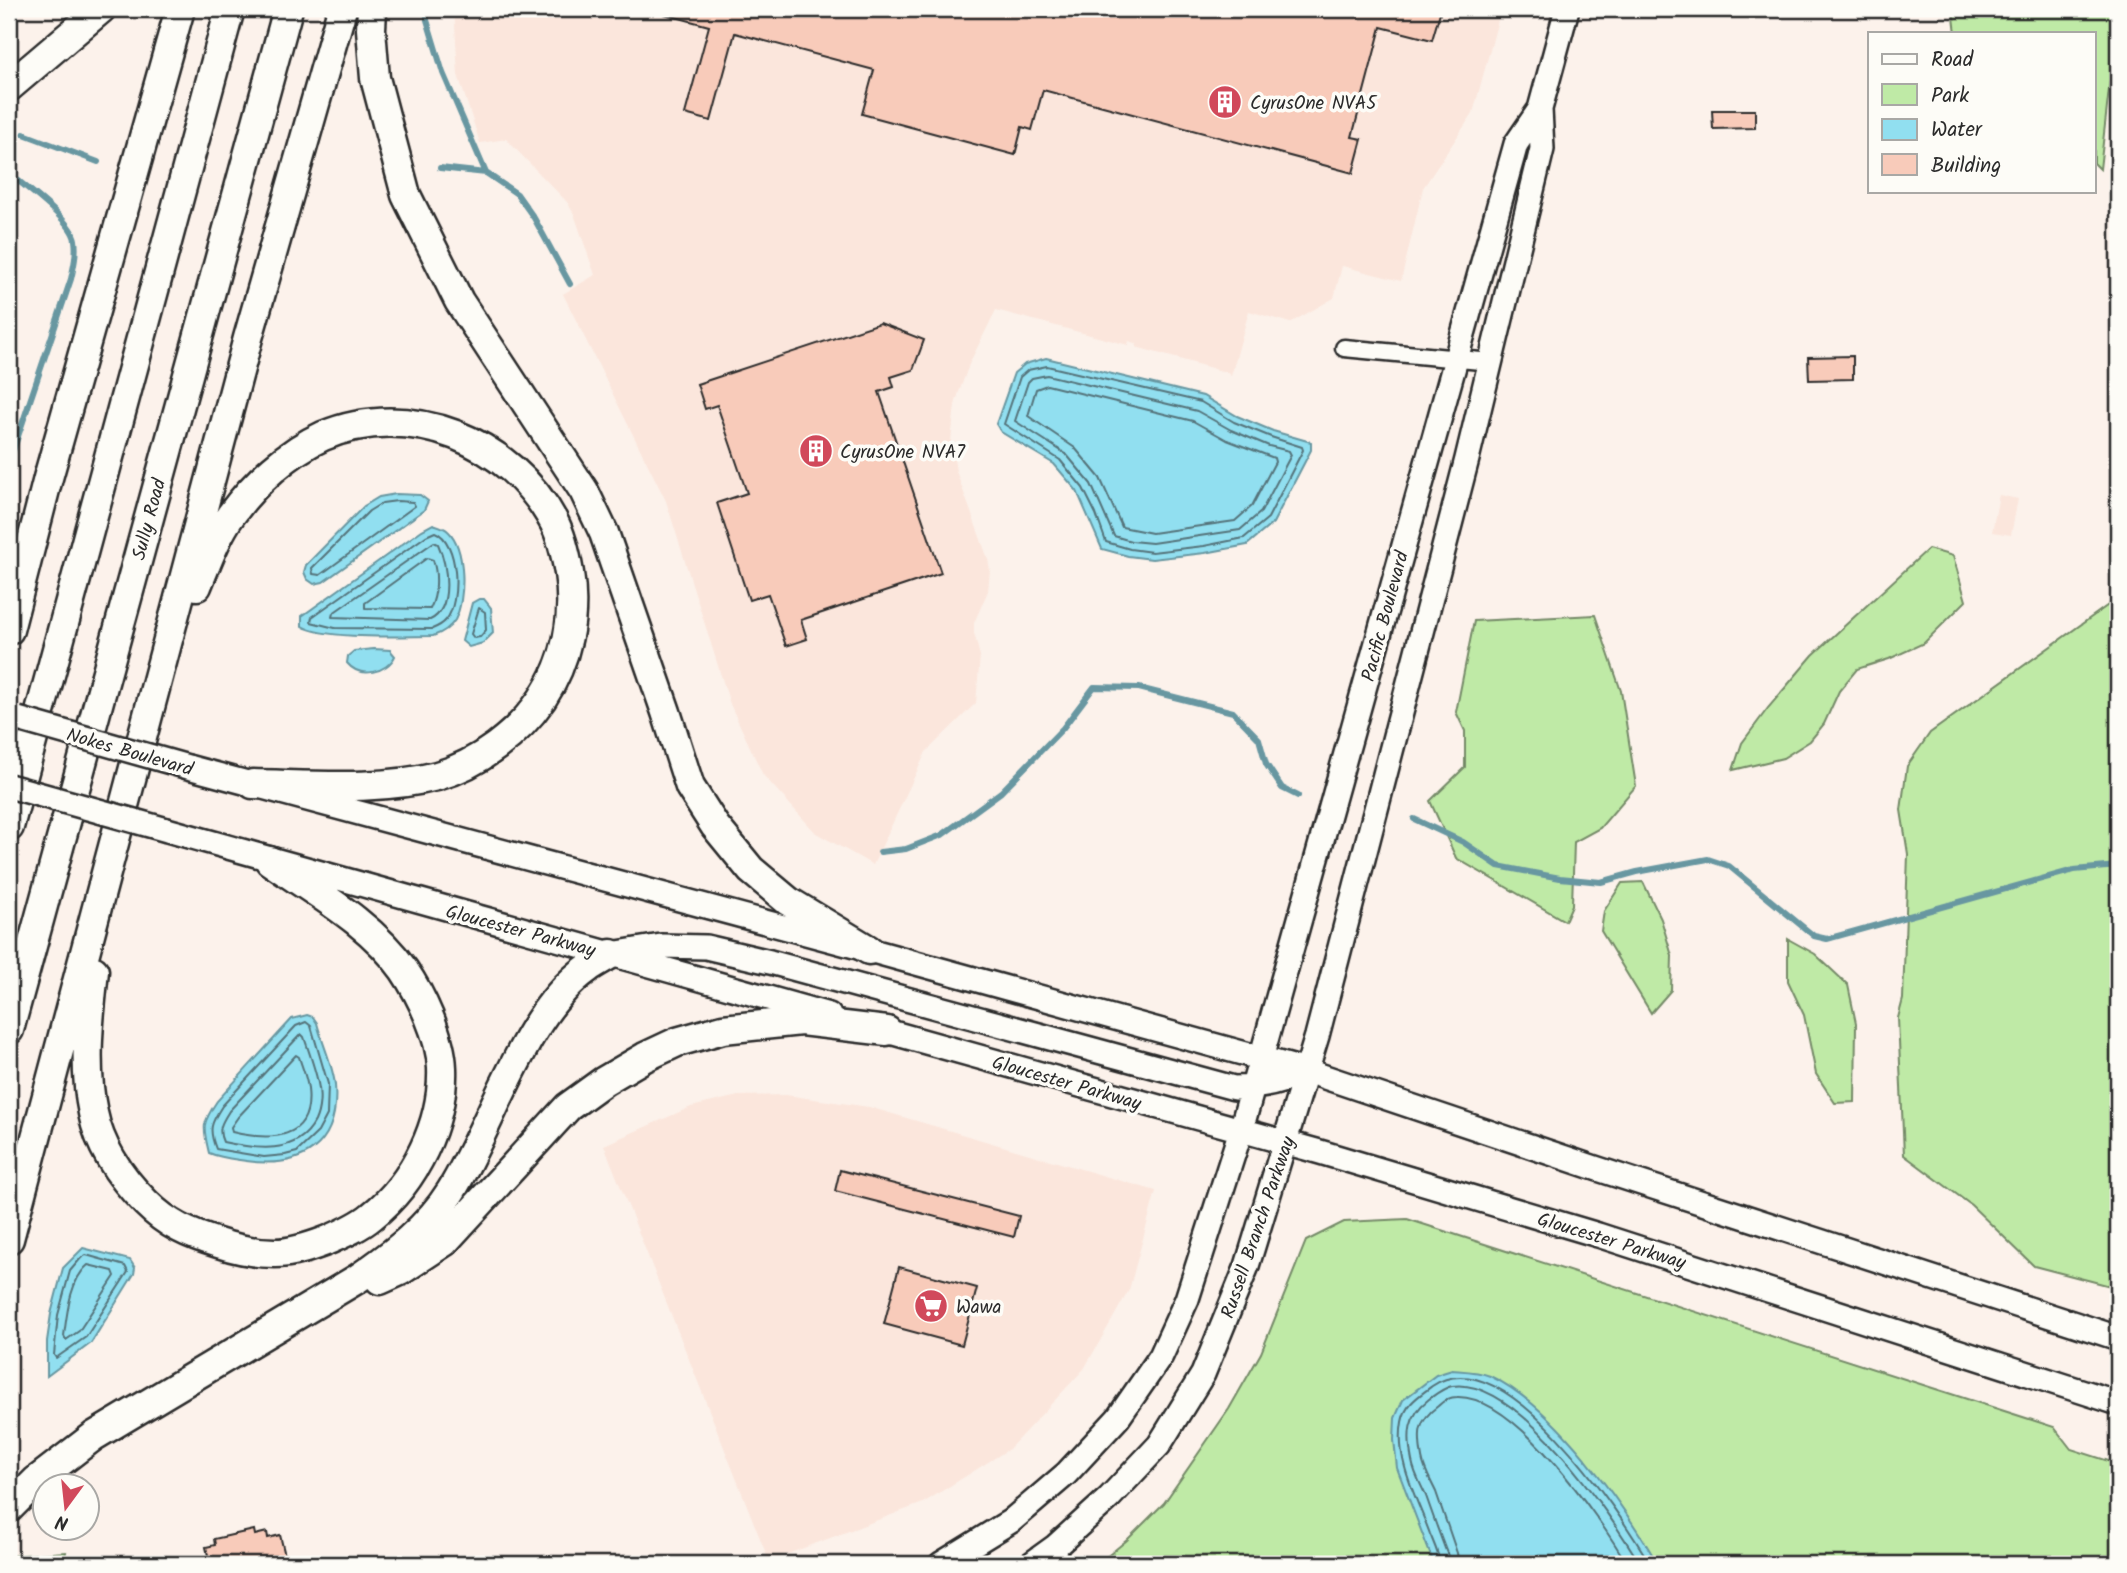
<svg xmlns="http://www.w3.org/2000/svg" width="2127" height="1573" font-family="Kalam,sans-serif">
	<rect width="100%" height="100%" fill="#fcf2eb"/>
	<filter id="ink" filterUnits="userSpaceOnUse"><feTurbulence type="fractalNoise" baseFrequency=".0143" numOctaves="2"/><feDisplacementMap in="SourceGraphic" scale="14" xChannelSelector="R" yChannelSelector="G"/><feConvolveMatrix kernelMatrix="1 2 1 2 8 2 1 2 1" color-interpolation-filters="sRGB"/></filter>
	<g filter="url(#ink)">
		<path fill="#fbe6dc" d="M 454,9 L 1501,9 L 1473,113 L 1423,188 L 1401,281 L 1342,266 L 1334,298 L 1290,323 L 1249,311 L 1231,376 L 1229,376 L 1229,373 L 1136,347 L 1137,344 L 1129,341 L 1128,345 L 996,310 L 970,362 L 959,392 L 955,405 L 951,441 L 956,471 L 988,559 L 990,570 L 988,591 L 974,623 L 974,633 L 980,656 L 976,703 L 926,752 L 873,865 L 816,833 L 763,775 L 730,704 L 666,501 L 563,294 L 595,275 L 574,214 L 567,202 L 506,139 L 480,143 L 458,75 Z
			M 1999,495 L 2018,499 L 2011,535 L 1992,532 Z
			M 786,1095 L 869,1107 L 1156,1191 L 1129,1290 L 1084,1369 L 1009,1449 L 923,1503 L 769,1561 L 604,1145 L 691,1107 L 738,1096 Z"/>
		<path fill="#bfeaa6" stroke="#758a68" stroke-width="2" d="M 1953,9 L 2118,9 L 2100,169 L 2094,163 L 2094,33 L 1956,33 Z
			M 1928,549 L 1953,556 L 1966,601 L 1924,643 L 1889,659 L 1857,669 L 1839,691 L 1824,724 L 1810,741 L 1783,758 L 1733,770 L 1742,743 L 1768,708 L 1813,655 Z
			M 2118,598 L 2118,1288 L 2034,1266 L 1971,1205 L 1904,1155 L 1898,1018 L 1903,999 L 1908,854 L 1901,810 L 1907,766 L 1930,733 Z
			M 1595,615 L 1621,691 L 1636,786 L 1600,828 L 1574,842 L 1572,905 L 1565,921 L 1456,858 L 1430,801 L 1465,767 L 1465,731 L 1456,712 L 1474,621 Z
			M 1643,882 L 1661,919 L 1672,956 L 1671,990 L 1651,1013 L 1601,931 L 1604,911 L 1622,883 Z
			M 1788,939 L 1815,954 L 1848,985 L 1856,1023 L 1855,1102 L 1835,1103 L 1816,1074 L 1804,1015 L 1788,981 Z
			M 1407,1219 L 2054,1427 L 2071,1449 L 2118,1464 L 2118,1564 L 1098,1564 L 1127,1540 L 1164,1503 L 1229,1409 L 1261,1353 L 1306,1241 L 1344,1222 Z
			M 66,1552 L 64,1564 L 9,1564 L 9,1556 Z"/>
		<path fill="#91dff0" stroke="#6897a1" stroke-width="2" d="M 1046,358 L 1203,396 L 1237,416 L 1273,431 L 1311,442 L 1311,450 L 1273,523 L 1247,545 L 1205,553 L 1152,559 L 1128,556 L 1102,549 L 1077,491 L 1054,464 L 1001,432 L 996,424 L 1014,373 L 1025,364 Z
			M 396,494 L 420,495 L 428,501 L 424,510 L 323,582 L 314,584 L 307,579 L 304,572 L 306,565 L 364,506 L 379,497 Z
			M 433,524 C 439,526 444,527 448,531 C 466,548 466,599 455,620 C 450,628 442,633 433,636 C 404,636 324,640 302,626 L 302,616 L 422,530 Z
			M 479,599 L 484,599 L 491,608 L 493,633 L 483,643 L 469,647 L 462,641 L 472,603 Z
			M 374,649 L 390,650 L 395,656 C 387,673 360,679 347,663 L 348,656 L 354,651 Z
			M 307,1015 L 313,1017 L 317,1023 C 322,1043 333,1065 335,1085 C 340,1146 302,1169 246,1161 C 233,1159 221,1158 209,1153 C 203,1127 201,1125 217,1101 L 292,1019 Z
			M 83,1248 L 130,1260 L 135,1268 L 134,1274 L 91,1343 L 47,1376 L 47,1341 L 51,1314 L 63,1268 Z
			M 1452,1370 C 1465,1371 1478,1371 1490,1376 C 1555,1406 1622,1503 1658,1564 L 1434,1564 L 1397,1468 L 1394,1440 L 1395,1418 L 1403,1400 L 1436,1375 Z"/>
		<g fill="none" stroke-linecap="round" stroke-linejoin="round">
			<path stroke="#54737a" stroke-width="2" d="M 1047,366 L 1201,402 L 1234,422 L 1271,437 L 1302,447 L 1303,450 L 1268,518 L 1244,538 L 1204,546 L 1152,552 L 1130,549 L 1106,542 L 1096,514 L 1083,488 L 1060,460 L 1004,424 L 1020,377 L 1028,370 Z
				M 1047,375 L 1197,411 L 1231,430 L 1269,446 L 1289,451 L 1291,455 L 1261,512 L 1240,530 L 1152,543 L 1131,541 L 1114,536 L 1091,484 L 1066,454 L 1015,421 L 1028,382 L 1032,378 Z
				M 1047,385 L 1193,421 L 1227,440 L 1274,458 L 1275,462 L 1252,506 L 1235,521 L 1152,533 L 1122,527 L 1100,478 L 1075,448 L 1028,416 L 1036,389 Z
				M 397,501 L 413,502 L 415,506 L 320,575 L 313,574 L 312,568 L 369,511 L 382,503 Z
				M 435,532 C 459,541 461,602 446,620 C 442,625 437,627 432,629 L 335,628 L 311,622 L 312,617 L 426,536 Z
				M 434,542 L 438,544 C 447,564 454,609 430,620 L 332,617 L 333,613 Z
				M 427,558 L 433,560 C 438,575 437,595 430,609 L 365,608 L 365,603 Z
				M 479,608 L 485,612 L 486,630 L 480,637 L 474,638 L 471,634 Z
				M 306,1022 L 311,1026 L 328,1084 L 327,1115 L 318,1132 L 297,1152 L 285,1155 L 264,1157 L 216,1149 C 208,1129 211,1123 222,1106 L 296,1026 Z
				M 301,1034 L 304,1037 C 309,1052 315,1068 318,1083 C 321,1095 320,1110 315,1121 C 297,1156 255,1149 223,1142 C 217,1129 222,1122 229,1111 Z
				M 296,1055 L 299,1057 C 302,1067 307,1078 308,1089 C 314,1141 270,1141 232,1132 L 231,1127 L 238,1117 Z
				M 86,1255 L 125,1266 L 128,1272 L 86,1337 L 56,1358 L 54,1355 L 58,1315 L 70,1271 L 81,1258 Z
				M 88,1265 L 113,1271 L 115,1276 L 79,1331 L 66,1340 L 64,1336 C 67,1313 70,1280 88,1265 Z
				M 1440,1564 C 1439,1554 1434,1544 1430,1534 C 1417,1498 1395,1461 1402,1422 C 1405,1404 1419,1396 1432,1386 C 1504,1336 1620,1513 1650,1564
				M 1449,1564 L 1448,1556 C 1440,1536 1433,1516 1426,1496 C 1421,1485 1414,1473 1412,1461 C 1407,1435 1407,1416 1429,1399 C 1436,1394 1443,1388 1452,1386 C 1517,1376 1611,1515 1640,1564
				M 1459,1564 L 1457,1553 C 1450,1533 1443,1512 1436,1492 C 1431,1481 1424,1470 1422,1458 C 1418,1434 1417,1421 1438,1406 C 1443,1401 1449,1397 1457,1397 C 1515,1395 1600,1518 1627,1564"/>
			<path stroke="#6897a1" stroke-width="6" d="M 427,9 L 427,20 L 443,73 L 486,173
				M 24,134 L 98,162
				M 440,168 L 486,173 L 517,194 L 534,218 L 570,284
				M 9,173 C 25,187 72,220 75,240 C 77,253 74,266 71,279 L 9,463
				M 1414,819 L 1463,842 L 1498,866 L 1560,878 L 1601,882 L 1637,872 L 1708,859 L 1729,866 L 1814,936 L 1827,939 L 2074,870 L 2118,866
				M 880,852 L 906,849 L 942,835 L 1001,792 L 1063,728 L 1094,687 L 1139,688 L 1233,712 L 1259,739 L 1266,764 L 1282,788 L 1298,796"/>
		</g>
		<path fill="#f8cbba" stroke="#2b2b2b" stroke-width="2" d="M 664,9 L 1441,9 L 1432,40 L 1381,27 L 1352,137 L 1362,139 L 1353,173 L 1043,90 L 1032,130 L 1022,127 L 1015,155 L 862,114 L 874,70 L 735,33 L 711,121 L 685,114 L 709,26 L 664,14 Z
			M 1712,110 L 1755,110 L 1755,128 L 1713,129 Z
			M 880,323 L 924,340 L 913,370 L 891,377 L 894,387 L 879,392 L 941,573 L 801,620 L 807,639 L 786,646 L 768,594 L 749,600 L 717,503 L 747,493 L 717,405 L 705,409 L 697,384 Z
			M 1853,356 L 1853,379 L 1809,380 L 1808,357 Z
			M 840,1170 L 1019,1216 L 1014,1237 L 835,1191 Z
			M 899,1267 L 977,1288 L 962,1345 L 884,1324 Z
			M 254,1530 L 255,1535 L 267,1532 L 268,1538 L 280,1535 L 287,1564 L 210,1564 L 206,1547 L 215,1545 L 214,1539 Z"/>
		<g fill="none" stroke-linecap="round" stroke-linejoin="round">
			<g stroke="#2b2b2b" stroke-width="21">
				<path id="street" d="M 1344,348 L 1491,362"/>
			</g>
			<g stroke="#2b2b2b" stroke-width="28">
				<path id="secondary" d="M 188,767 L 869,950 L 1307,1071 L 1598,1169 L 2118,1338
					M 167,830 L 829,1015
					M 617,953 L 661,946 L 706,947 L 770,962 L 1234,1088 C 1261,1088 1283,1083 1307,1071
					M 872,1027 L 1320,1152 L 1598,1235 L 2118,1403
					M 941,1564 L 1011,1521 L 1066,1474 L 1118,1418 L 1161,1356 L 1187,1299 L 1241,1130 L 1516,144 L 1540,109
					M 1031,1564 L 1056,1546 L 1108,1499 L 1159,1445 L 1203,1374 L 1247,1266 L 1317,1036 L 1467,459 L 1542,149 L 1540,109 L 1567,9"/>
			</g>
			<g stroke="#2b2b2b" stroke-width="33">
				<path id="highway" d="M 372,9 L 371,29 L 375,78 L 406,195 L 459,301 L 584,491 L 604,533 L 666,712 L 690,787 L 715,826 L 751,870 L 788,901 L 869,950
					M 9,87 L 101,9
					M 197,586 C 207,562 216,536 231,515 C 254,483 288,452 323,436 C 410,399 511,441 554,522 C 562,537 566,556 569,573 C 576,617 567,661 542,699 C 518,734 479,764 437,776 C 380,791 311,785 253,784
					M 9,630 L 48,478 L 180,9
					M 9,827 L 230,9
					M 94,971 C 89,1017 83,1067 93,1113 C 100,1148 121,1178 146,1203 C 168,1225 189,1234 218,1243 C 236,1249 256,1253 275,1253 C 293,1253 310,1247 326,1241 C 342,1234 359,1227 372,1216 C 415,1182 444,1122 442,1068 C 441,1037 421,995 404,970 C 371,923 316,893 270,861
					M 9,1030 L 288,9
					M 9,1239 L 248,338 L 342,9
					M 380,1280 L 400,1271 L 444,1242 L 568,1107 L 604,1081 L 645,1057 L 677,1042 L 723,1029 L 801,1021 L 887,1031
					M 9,1508 L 37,1480 L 94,1436 L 357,1279 C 393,1254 428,1228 451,1191 C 493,1124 523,1014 588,968 C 595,963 603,959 611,954"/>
			</g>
			<use href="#street" stroke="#fdfcf7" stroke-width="16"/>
			<use href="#secondary" stroke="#fdfcf7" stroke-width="23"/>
			<use href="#highway" stroke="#fdfcf7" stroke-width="28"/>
			<g stroke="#2b2b2b" stroke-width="28" stroke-linecap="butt">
				<path id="secondary-bridge" d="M 18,719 L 188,767
					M 9,786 L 167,830"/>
			</g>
			<use href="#secondary-bridge" stroke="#fdfcf7" stroke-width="23"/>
		</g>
	</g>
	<defs>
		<g id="building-disc" transform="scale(1.75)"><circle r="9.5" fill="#d1495b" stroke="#fdfcf7"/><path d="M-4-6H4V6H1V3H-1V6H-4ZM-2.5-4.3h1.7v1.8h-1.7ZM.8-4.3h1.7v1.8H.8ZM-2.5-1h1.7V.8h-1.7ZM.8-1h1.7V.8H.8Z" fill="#fff"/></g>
		<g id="supermarket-disc" transform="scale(1.75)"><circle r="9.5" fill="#d1495b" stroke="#fdfcf7"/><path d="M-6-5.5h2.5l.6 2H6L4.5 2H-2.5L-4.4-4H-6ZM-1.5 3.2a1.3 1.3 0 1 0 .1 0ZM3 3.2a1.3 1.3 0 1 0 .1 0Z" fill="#fff"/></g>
	</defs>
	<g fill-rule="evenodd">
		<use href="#building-disc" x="1225" y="102"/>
		<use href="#building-disc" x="816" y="451"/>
		<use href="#supermarket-disc" x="931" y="1306"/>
	</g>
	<g text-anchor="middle" stroke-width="7" stroke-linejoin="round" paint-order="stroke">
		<g font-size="19" fill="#2b2b2b" stroke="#fdfcf7" text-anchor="start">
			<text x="1250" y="109">CyrusOne NVA5</text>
			<text x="840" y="458">CyrusOne NVA7</text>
			<text x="956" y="1313">Wawa</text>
		</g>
		<g font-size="19" fill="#2b2b2b" stroke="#fdfcf7">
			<text transform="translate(148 519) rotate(-75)" y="7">Sully Road</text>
			<text transform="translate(1384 616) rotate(-75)" y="7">Pacific Boulevard</text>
			<text transform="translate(130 751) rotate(16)" y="7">Nokes Boulevard</text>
			<text transform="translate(521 930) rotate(15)" y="7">Gloucester Parkway</text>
			<text transform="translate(1067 1082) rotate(16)" y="7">Gloucester Parkway</text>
			<text transform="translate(1257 1227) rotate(-71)" y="7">Russell Branch Parkway</text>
			<text transform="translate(1612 1240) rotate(17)" y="7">Gloucester Parkway</text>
		</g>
	</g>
	<rect width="2127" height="1573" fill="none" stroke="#fdfcf7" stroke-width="35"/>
	<rect x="18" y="18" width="2092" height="1538" fill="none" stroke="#2b2b2b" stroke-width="2.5" filter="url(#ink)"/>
	<rect x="1868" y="32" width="228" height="161" fill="#fdfcf7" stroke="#a9a8a5" stroke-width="2"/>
	<rect x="1882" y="54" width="35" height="10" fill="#fdfcf7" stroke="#a9a8a5" stroke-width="2"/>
	<text x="1931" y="66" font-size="21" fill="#2b2b2b">Road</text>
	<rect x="1882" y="84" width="35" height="21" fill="#bfeaa6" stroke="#a9a8a5" stroke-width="2"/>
	<text x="1931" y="102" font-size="21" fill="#2b2b2b">Park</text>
	<rect x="1882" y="119" width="35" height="21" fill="#91dff0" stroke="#a9a8a5" stroke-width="2"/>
	<text x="1931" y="136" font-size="21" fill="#2b2b2b">Water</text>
	<rect x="1882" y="154" width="35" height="21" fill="#f8cbba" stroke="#a9a8a5" stroke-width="2"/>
	<text x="1931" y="172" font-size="21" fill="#2b2b2b">Building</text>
	<g transform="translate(66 1507) rotate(195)"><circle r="33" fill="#fdfcf7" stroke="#a9a8a5" stroke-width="2"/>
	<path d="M0-5L12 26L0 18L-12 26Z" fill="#d1495b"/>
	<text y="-10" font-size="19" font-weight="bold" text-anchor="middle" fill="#2b2b2b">N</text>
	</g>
</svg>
